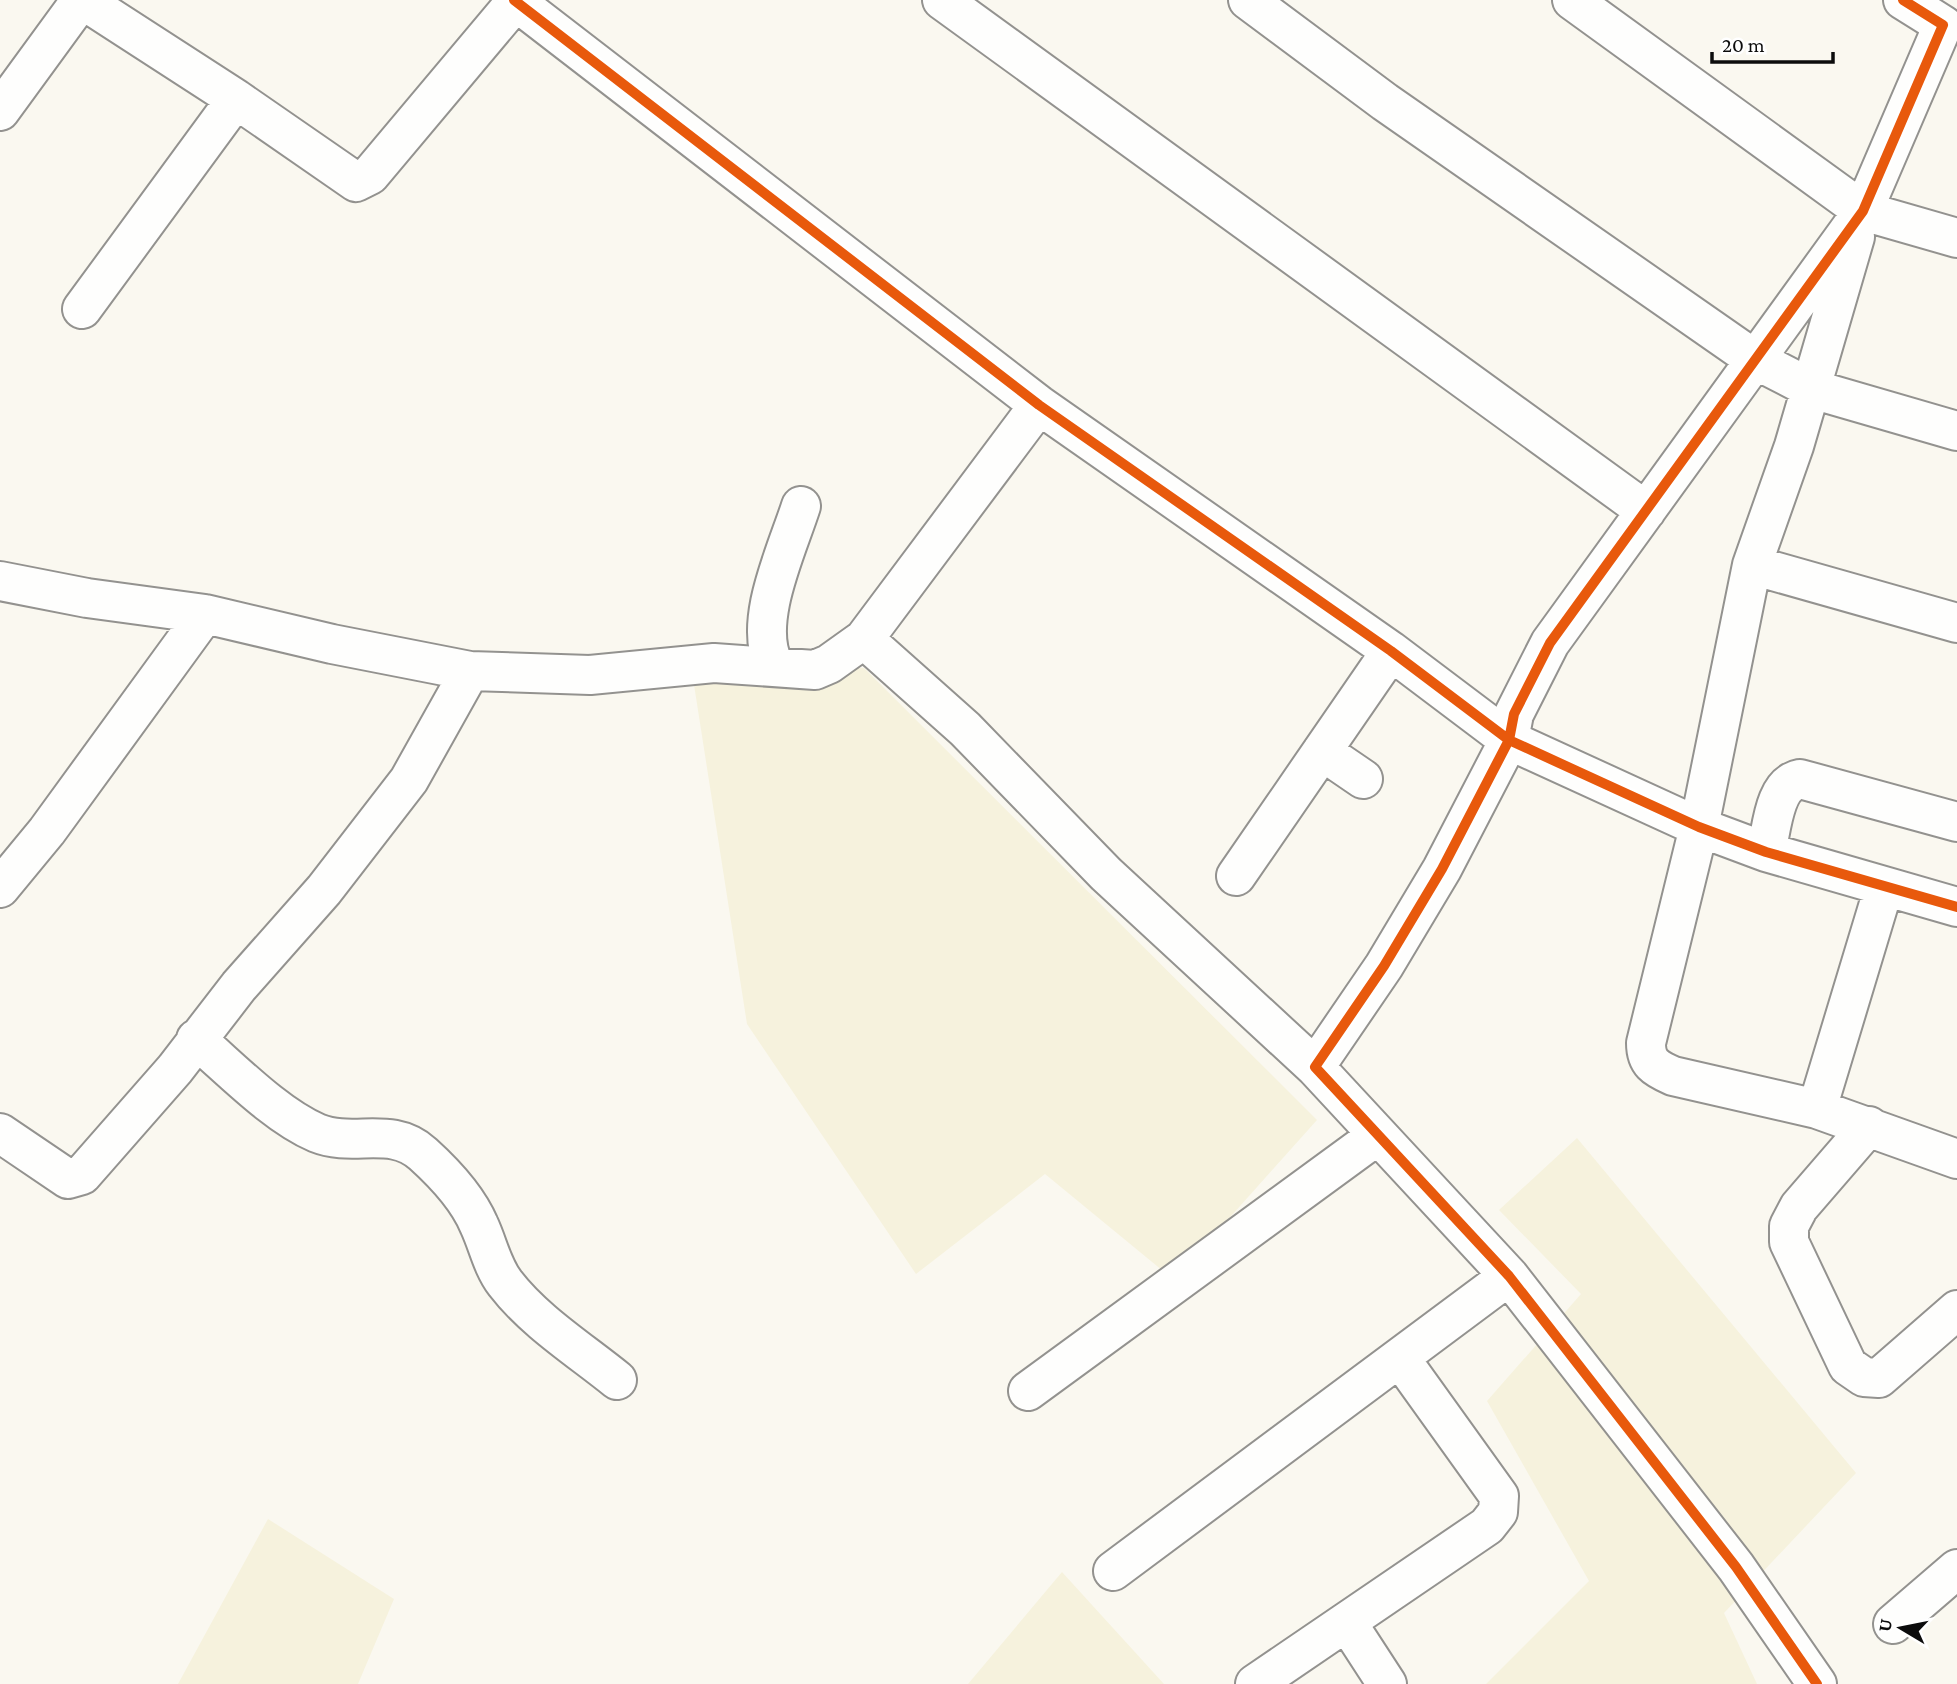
<svg xmlns="http://www.w3.org/2000/svg" width="1957" height="1684" font-family="'Crimson Pro',serif">
	<rect width="100%" height="100%" fill="#faf8f0"/>
	<path fill="#f6f2dd" d="M 690,659 L 864,668 L 1317,1120 L 1174,1280 L 1045,1174 L 916,1274 L 747,1024 Z
		M 1577,1138 L 1856,1473 L 1724,1613 L 1757,1684 L 1486,1684 L 1589,1581 L 1487,1401 L 1581,1294 L 1499,1210 Z
		M 268,1519 L 394,1599 L 358,1684 L 178,1684 Z
		M 1062,1572 L 1164,1684 L 968,1684 Z"/>
	<g fill="none" stroke-linecap="round" stroke-linejoin="round">
		<g stroke="#93928f" stroke-width="42">
			<path id="minor" d="M 83,0 L 236,99 L 356,182 L 370,175 L 517,0
				M 514,0 L 1039,405 L 1391,651 L 1509,740 L 1699,827 L 1766,852 L 1957,907
				M 942,0 L 1646,511
				M 1248,0 L 1385,102 L 1754,359 L 1812,389 L 1957,431
				M 1572,0 L 1863,211 L 1957,238
				M 0,111 L 81,0
				M 1855,237 L 1794,446 L 1752,565 L 1699,827 L 1646,1043 C 1646,1063 1655,1068 1673,1076 L 1817,1109 L 1957,1159
				M 82,309 L 236,99
				M 1752,565 L 1957,623
				M 0,581 L 87,598 L 205,614 L 332,644 L 470,671 L 590,675 L 714,663 L 815,670 L 829,664 L 864,639 L 965,729 L 1106,874 L 1315,1067
				M 864,639 L 1039,405
				M 774,665 C 752,622 787,550 801,506
				M 1322,751 L 1363,779
				M 1766,852 C 1772,830 1773,784 1800,779 L 1957,822
				M 1236,876 L 1391,651
				M 0,888 L 47,831 L 205,614
				M 196,1039 C 231,1069 275,1115 317,1133 C 354,1148 391,1125 423,1154 C 444,1173 468,1199 479,1225 C 488,1244 492,1266 505,1283 C 534,1321 580,1350 617,1380
				M 1817,1109 L 1884,887
				M 1869,1126 L 1799,1207 L 1789,1226 L 1789,1242 L 1848,1366 L 1864,1377 L 1879,1378 L 1957,1310
				M 0,1133 L 68,1179 L 82,1175 L 175,1069 L 239,986 L 324,890 L 409,780 L 470,671
				M 1028,1391 L 1378,1135
				M 1113,1571 L 1509,1276
				M 1348,1624 L 1387,1684
				M 1893,1624 L 1957,1569
				M 1255,1684 L 1487,1526 L 1498,1512 L 1499,1496 L 1400,1358
				M 1817,1684 L 1736,1567 L 1509,1276 L 1315,1067 L 1384,966 L 1442,869 L 1509,740 L 1514,714 L 1550,643 L 1863,211 L 1943,25 L 1903,0"/>
		</g>
		<use href="#minor" stroke="#fefefd" stroke-width="38"/>
		<g stroke="#fff" stroke-width="15">
			<path id="cycleway" d="M 514,0 L 1039,405 L 1391,651 L 1509,740 L 1699,827 L 1766,852 L 1957,907
				M 1817,1684 L 1736,1567 L 1509,1276 L 1315,1067 L 1384,966 L 1442,869 L 1509,740 L 1514,714 L 1550,643 L 1863,211 L 1943,25 L 1903,0"/>
		</g>
		<use href="#cycleway" stroke="#e8590c" stroke-width="10"/>
	</g>
	<g transform="translate(1901 1628) rotate(280)" stroke="#ffffff" stroke-width="5" paint-order="stroke">
	<path d="M0-5L12 26L0 18L-12 26Z" fill="#0c0c0c"/>
	<text y="-10" font-size="19" font-weight="bold" text-anchor="middle" fill="#0c0c0c">U</text>
	</g>
	<path d="M1712 52v10h121v-10" fill="none" stroke="#0c0c0c" stroke-width="3.5"/>
	<text x="1722" y="52" font-size="21" fill="#0c0c0c" stroke="#ffffff" stroke-width="5" paint-order="stroke">20 m</text>
</svg>
